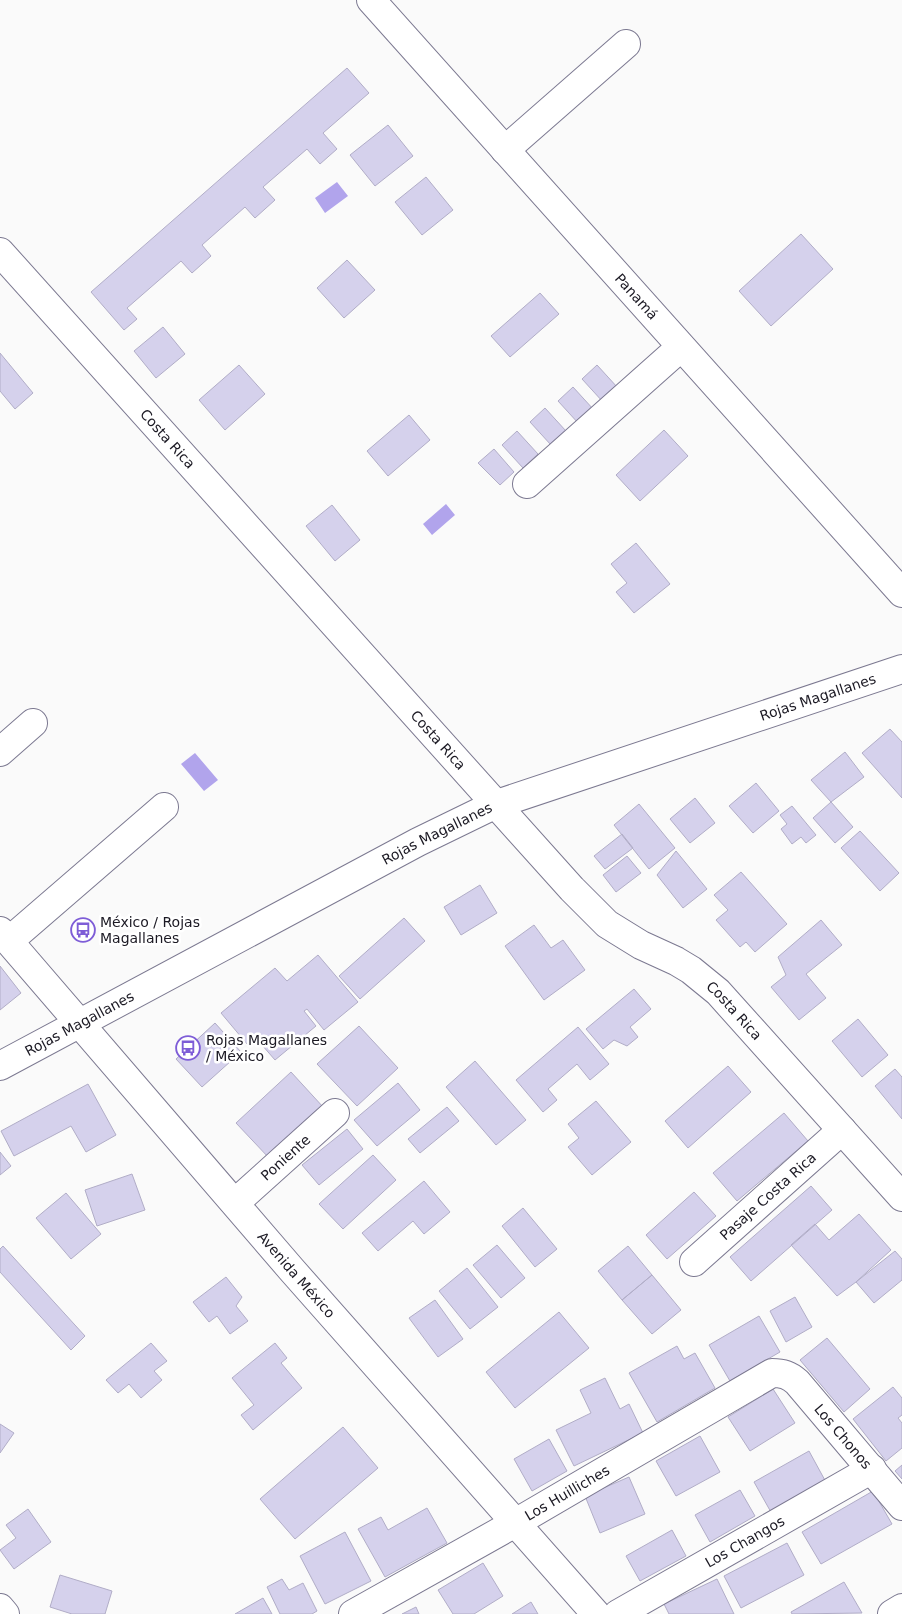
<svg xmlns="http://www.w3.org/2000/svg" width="902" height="1614" font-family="'DejaVu Sans',sans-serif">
	<rect width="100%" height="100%" fill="#fafafa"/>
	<path fill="#b1a4ec" d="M 337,182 L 348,196 L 325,213 L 315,198 Z
		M 446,504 L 455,515 L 432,535 L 423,524 Z
		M 195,753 L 218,780 L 204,791 L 181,764 Z"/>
	<path fill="#d5d1ec" stroke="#b1adc7" d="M 347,68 L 369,93 L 323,133 L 337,149 L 320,164 L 307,149 L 263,187 L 275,200 L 255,218 L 245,207 L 202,245 L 211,256 L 192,273 L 181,261 L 127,308 L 137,319 L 124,330 L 91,292 Z
		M 388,125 L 413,156 L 375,186 L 350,155 Z
		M 426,177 L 453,210 L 422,235 L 395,202 Z
		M 801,234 L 833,269 L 771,326 L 739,291 Z
		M 347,260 L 375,290 L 344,318 L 317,288 Z
		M 540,293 L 559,314 L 510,357 L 491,336 Z
		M 163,327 L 185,354 L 156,378 L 134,351 Z
		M 0,353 L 33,393 L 15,409 L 0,391 Z
		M 239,365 L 265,394 L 225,430 L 199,400 Z
		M 597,365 L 618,388 L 603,402 L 582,379 Z
		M 573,387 L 594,410 L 579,424 L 558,401 Z
		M 545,408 L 566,431 L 551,445 L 530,422 Z
		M 409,415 L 430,440 L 388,476 L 367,451 Z
		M 664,430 L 688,456 L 640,501 L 616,475 Z
		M 517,431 L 538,454 L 523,468 L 502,445 Z
		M 494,449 L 514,472 L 500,485 L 478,463 Z
		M 332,505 L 360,540 L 335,561 L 306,526 Z
		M 636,543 L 670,584 L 634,613 L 616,592 L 627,583 L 611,564 Z
		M 890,729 L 902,742 L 902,798 L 862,753 Z
		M 845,752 L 864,777 L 831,802 L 811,780 Z
		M 756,783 L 779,811 L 753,833 L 729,806 Z
		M 695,798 L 715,823 L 690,843 L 670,819 Z
		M 831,802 L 853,827 L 835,843 L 813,818 Z
		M 639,804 L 675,848 L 649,869 L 614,825 Z
		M 792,806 L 816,835 L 806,843 L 801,837 L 792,844 L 781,829 L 787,824 L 780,815 Z
		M 860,831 L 899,873 L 880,891 L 841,848 Z
		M 622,834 L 633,848 L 605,869 L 594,856 Z
		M 676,851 L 707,889 L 683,908 L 657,875 Z
		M 627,856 L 641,873 L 616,892 L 603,875 Z
		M 741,872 L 787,924 L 755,952 L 746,942 L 740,947 L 716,920 L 728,910 L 714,895 Z
		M 480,885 L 497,913 L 461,935 L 444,907 Z
		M 404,918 L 425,941 L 360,999 L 339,976 Z
		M 821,920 L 842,945 L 806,974 L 826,998 L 799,1020 L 771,987 L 786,975 L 778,957 Z
		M 534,925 L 551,948 L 563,940 L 585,970 L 544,1000 L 505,946 Z
		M 318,955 L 358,1002 L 324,1030 L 307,1009 L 304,1011 L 316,1026 L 275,1060 L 255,1037 L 247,1044 L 221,1013 L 275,968 L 287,981 Z
		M 0,966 L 21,993 L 0,1010 Z
		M 634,989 L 651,1009 L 630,1027 L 638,1037 L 627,1046 L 614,1040 L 603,1049 L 586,1029 Z
		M 858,1019 L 888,1055 L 862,1077 L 832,1041 Z
		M 215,1023 L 241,1052 L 202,1087 L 176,1059 Z
		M 359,1026 L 398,1068 L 357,1106 L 317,1064 Z
		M 578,1027 L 609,1064 L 590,1080 L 577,1064 L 548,1089 L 557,1100 L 543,1112 L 516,1080 Z
		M 475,1061 L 526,1120 L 496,1145 L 446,1087 Z
		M 728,1066 L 751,1092 L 688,1148 L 665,1121 Z
		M 895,1069 L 902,1077 L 902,1119 L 875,1086 Z
		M 291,1072 L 324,1108 L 269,1158 L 236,1123 Z
		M 398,1083 L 420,1110 L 377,1146 L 354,1120 Z
		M 88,1084 L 116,1135 L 86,1152 L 71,1126 L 14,1156 L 1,1131 Z
		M 596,1101 L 631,1142 L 592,1175 L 568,1147 L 579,1138 L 568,1124 Z
		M 447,1107 L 459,1121 L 420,1153 L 408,1139 Z
		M 784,1113 L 808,1141 L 737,1201 L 713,1173 Z
		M 347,1129 L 363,1149 L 319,1185 L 302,1165 Z
		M 0,1152 L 11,1166 L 0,1175 Z
		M 373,1155 L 396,1180 L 343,1229 L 319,1204 Z
		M 132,1174 L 145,1210 L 97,1226 L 85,1190 Z
		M 424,1181 L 450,1212 L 424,1234 L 413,1221 L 378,1251 L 362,1233 Z
		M 811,1186 L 832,1210 L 751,1281 L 730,1257 Z
		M 694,1192 L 716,1216 L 667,1259 L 646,1235 Z
		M 66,1193 L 101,1234 L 71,1259 L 36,1218 Z
		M 523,1208 L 557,1249 L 535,1267 L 502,1226 Z
		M 859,1214 L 891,1250 L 856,1282 L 837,1296 L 791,1245 L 815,1224 L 829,1240 Z
		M 497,1245 L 525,1278 L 501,1298 L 473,1265 Z
		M 3,1246 L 85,1336 L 71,1350 L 0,1272 L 0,1249 Z
		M 628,1246 L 652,1275 L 622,1300 L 598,1271 Z
		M 895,1251 L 902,1259 L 902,1280 L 874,1303 L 856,1282 Z
		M 467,1268 L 498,1307 L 470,1329 L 439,1291 Z
		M 652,1275 L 681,1310 L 652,1334 L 622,1300 Z
		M 226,1277 L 242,1297 L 236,1306 L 248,1321 L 230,1334 L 217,1316 L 209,1322 L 193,1302 Z
		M 795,1297 L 812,1327 L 786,1342 L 770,1311 Z
		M 435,1300 L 463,1339 L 438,1357 L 409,1318 Z
		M 559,1312 L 589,1348 L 515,1408 L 486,1372 Z
		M 759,1316 L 780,1352 L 730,1381 L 709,1345 Z
		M 827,1338 L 870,1389 L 844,1412 L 800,1360 Z
		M 151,1343 L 167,1361 L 154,1371 L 162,1380 L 141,1398 L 129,1384 L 118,1393 L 106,1380 Z
		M 275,1343 L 287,1358 L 281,1363 L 302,1388 L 253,1430 L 241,1415 L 254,1405 L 232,1378 Z
		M 677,1346 L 684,1359 L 695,1353 L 715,1388 L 657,1422 L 629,1373 Z
		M 605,1378 L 620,1409 L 629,1404 L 643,1433 L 574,1466 L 556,1430 L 591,1413 L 580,1390 Z
		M 893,1387 L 902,1398 L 902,1415 L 898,1418 L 902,1423 L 902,1448 L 886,1461 L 853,1419 Z
		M 773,1389 L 795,1423 L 750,1451 L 728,1417 Z
		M 0,1424 L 14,1433 L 0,1453 Z
		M 343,1427 L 378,1468 L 295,1539 L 260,1499 Z
		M 700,1436 L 720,1472 L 676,1496 L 656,1461 Z
		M 549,1439 L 567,1471 L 532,1491 L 514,1459 Z
		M 809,1451 L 827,1484 L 772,1514 L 754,1482 Z
		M 902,1465 L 902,1479 L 895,1471 Z
		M 629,1477 L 645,1514 L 600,1533 L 585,1496 Z
		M 740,1490 L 755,1516 L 710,1542 L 695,1515 Z
		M 873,1491 L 892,1524 L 821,1564 L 802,1532 Z
		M 427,1508 L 447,1543 L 385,1577 L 358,1529 L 381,1517 L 388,1530 Z
		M 28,1509 L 51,1542 L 14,1569 L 0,1550 L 16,1538 L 6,1525 Z
		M 672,1530 L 686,1556 L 640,1581 L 626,1556 Z
		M 345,1532 L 371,1581 L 325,1604 L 300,1556 Z
		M 787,1543 L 804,1575 L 741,1608 L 724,1576 Z
		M 483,1563 L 503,1596 L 474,1614 L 453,1614 L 438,1590 Z
		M 60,1575 L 112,1591 L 105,1614 L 72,1614 L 50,1607 Z
		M 282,1579 L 289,1590 L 303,1583 L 317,1611 L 312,1614 L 280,1614 L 267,1587 Z
		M 717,1579 L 734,1614 L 669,1614 L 664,1604 Z
		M 844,1582 L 862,1613 L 792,1614 L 791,1612 Z
		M 263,1598 L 272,1614 L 235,1614 Z
		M 531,1602 L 538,1614 L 512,1614 Z
		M 416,1607 L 419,1614 L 402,1614 Z"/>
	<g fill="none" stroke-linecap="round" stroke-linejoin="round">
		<g stroke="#7c7991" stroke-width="30">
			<g id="minor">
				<path id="s1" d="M 371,0 L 902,593"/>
				<path d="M 505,150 L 626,44"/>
				<path id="s2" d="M 0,252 L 572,889 L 607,924 L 641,945 L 676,961 L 691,970 L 718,992 L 902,1197"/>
				<path d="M 527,484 L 681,347"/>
				<path d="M 0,752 L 33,723"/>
				<path id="s3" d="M 0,931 L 291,1269 L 596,1614"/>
				<path d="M 9,941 L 164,807"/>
				<path id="s4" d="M 235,1203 L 335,1113"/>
				<path id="s5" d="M 694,1262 L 842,1130"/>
				<path d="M 0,1608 L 5,1614"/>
				<path id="s6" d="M 353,1614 L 517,1522 L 772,1373 C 783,1373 789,1375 797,1382 L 902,1506"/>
				<path id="s7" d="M 618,1614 L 872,1469"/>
				<path d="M 892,1614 L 902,1608"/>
			</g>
		</g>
		<g stroke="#7c7991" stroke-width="30">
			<g id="major">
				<path id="s8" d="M 0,1066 L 418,842 L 494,805 L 902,669"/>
			</g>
		</g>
		<use href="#minor" stroke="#fff" stroke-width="28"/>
		<use href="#major" stroke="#fff" stroke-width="28"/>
	</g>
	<defs>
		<g id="bus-ring" transform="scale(1.25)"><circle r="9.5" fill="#fff" stroke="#7e5dd7" stroke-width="1.5"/><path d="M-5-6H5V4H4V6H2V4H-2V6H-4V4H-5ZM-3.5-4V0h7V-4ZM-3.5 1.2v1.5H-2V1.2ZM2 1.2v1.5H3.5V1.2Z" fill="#7e5dd7"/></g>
	</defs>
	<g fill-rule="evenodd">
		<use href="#bus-ring" x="83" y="930"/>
		<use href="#bus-ring" x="188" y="1048"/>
	</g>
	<g text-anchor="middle" stroke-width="5" stroke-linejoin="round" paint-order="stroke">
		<g font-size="14" fill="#1b1923" stroke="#fff">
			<text dy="5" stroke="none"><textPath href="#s1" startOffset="398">Panamá</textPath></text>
			<text dy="5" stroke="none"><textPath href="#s2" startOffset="251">Costa Rica</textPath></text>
			<text dy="5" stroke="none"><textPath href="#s8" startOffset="900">Rojas Magallanes</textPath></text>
			<text dy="5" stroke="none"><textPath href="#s2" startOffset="656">Costa Rica</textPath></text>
			<text dy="5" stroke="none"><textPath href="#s8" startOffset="495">Rojas Magallanes</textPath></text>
			<text dy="5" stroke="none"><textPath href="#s2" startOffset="1061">Costa Rica</textPath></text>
			<text dy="5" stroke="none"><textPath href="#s8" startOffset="90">Rojas Magallanes</textPath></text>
			<text dy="5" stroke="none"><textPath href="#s4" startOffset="68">Poniente</textPath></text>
			<text dy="5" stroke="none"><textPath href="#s5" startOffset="99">Pasaje Costa Rica</textPath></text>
			<text dy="5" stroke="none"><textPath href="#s3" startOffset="454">Avenida México</textPath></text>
			<text dy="5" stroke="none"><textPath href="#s6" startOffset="582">Los Chonos</textPath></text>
			<text dy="5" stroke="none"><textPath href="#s6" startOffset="246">Los Huilliches</textPath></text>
			<text dy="5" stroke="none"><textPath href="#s7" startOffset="146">Los Changos</textPath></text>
		</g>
		<g font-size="14" fill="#1b1923" stroke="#fff" text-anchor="start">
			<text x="100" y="927">México / Rojas<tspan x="100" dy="16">Magallanes</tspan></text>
			<text x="206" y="1045">Rojas Magallanes<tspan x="206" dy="16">/ México</tspan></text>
		</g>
	</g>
</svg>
